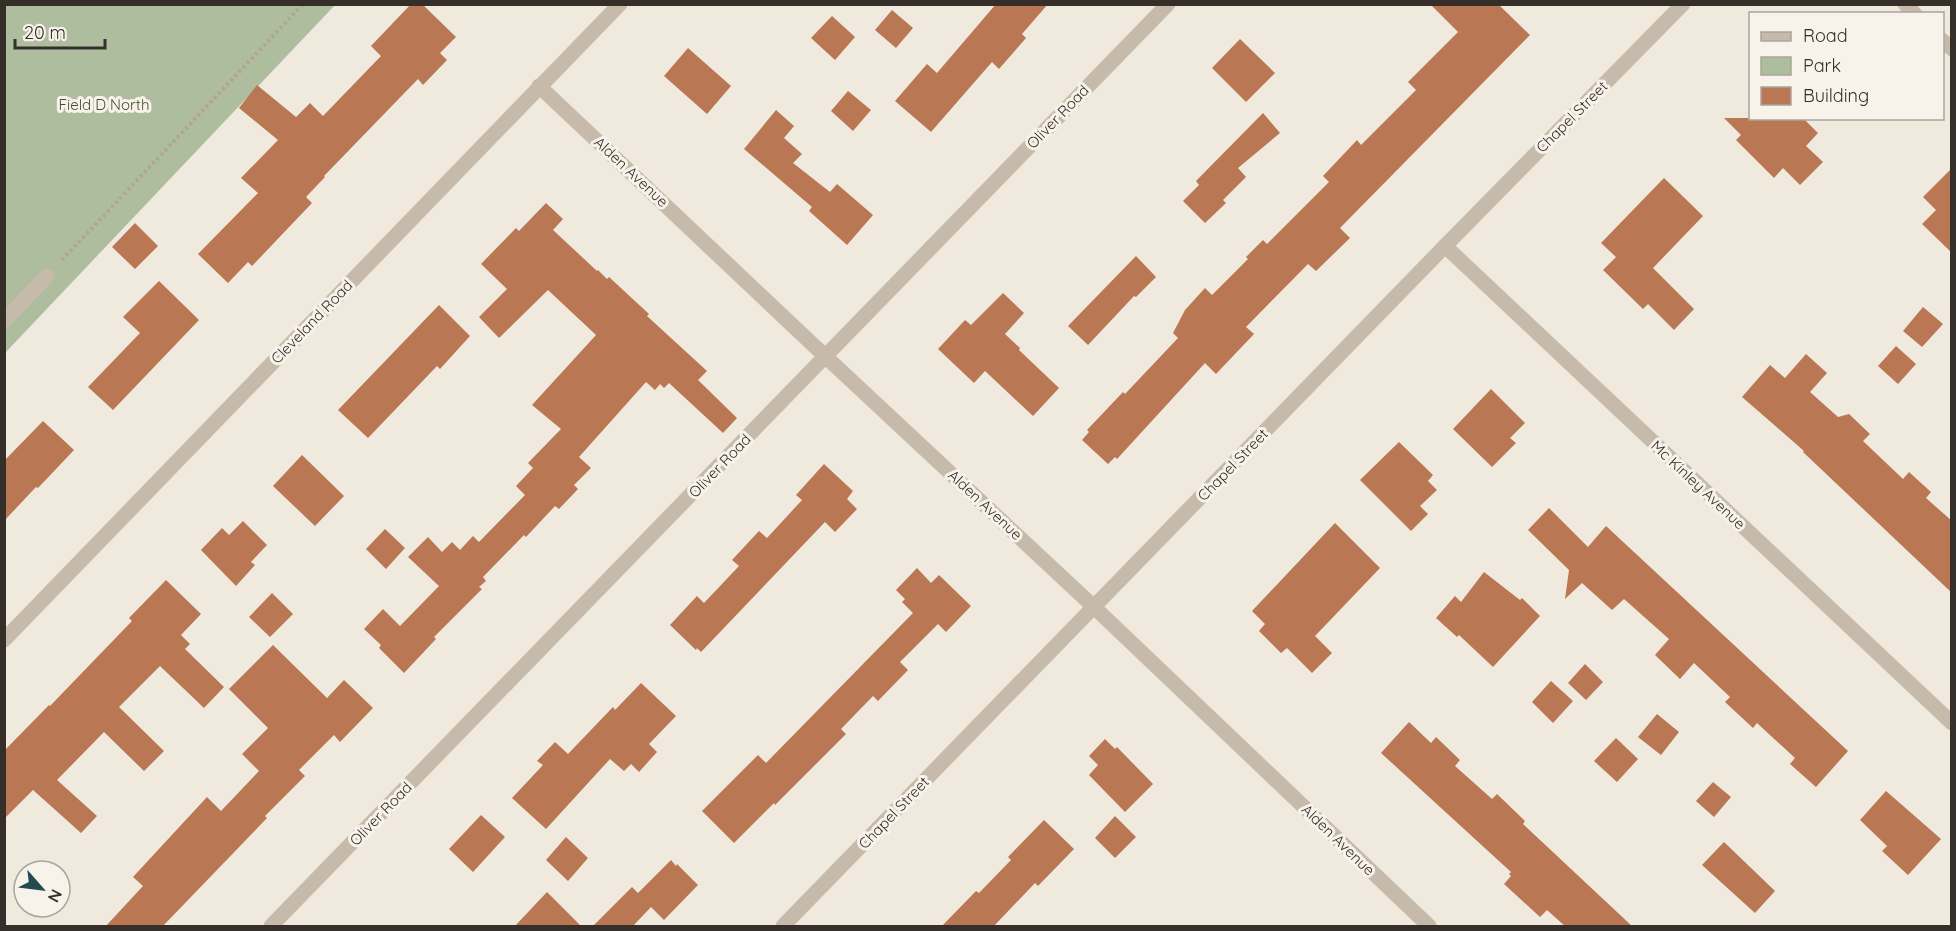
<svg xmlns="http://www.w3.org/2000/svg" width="1956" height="931" font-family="Quicksand,sans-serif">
	<rect width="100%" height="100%" fill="#f0e9de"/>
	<path fill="#afbd9f" d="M 5,5 L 335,5 L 5,353 Z"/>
	<path fill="#b97753" d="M 411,4 L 422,4 L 456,37 L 440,53 L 447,60 L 423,85 L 418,79 L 324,176 L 325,177 L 306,197 L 312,203 L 252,266 L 248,262 L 228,283 L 198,254 L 258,193 L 241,178 L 278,140 L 239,108 L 257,85 L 296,117 L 310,103 L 323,116 L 381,56 L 371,46 Z
		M 996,4 L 1048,4 L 1022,34 L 1026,38 L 999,69 L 992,62 L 931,132 L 895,101 L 927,64 L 937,73 Z
		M 1430,4 L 1499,5 L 1530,35 L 1340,228 L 1350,238 L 1316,271 L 1308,264 L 1246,327 L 1254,334 L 1216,374 L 1205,363 L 1117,459 L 1115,457 L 1108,464 L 1082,440 L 1089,432 L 1087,430 L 1123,392 L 1125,394 L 1178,338 L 1173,333 L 1185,310 L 1205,288 L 1212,295 L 1248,259 L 1246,257 L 1263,240 L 1267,244 L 1329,182 L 1323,176 L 1357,140 L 1361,145 L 1416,90 L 1408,82 L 1458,32 Z
		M 892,10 L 913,28 L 896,48 L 875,30 Z
		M 832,16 L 855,37 L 835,60 L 811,38 Z
		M 1240,39 L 1275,73 L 1246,102 L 1212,68 Z
		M 688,48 L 731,86 L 707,114 L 664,76 Z
		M 848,91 L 871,110 L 853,131 L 831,111 Z
		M 776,110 L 794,126 L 784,138 L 802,154 L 793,163 L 830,192 L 837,184 L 873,215 L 847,245 L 809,211 L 812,207 L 744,149 Z
		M 1263,113 L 1280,133 L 1238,168 L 1246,177 L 1223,200 L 1226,203 L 1205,223 L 1183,201 L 1199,185 L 1196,181 Z
		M 1724,118 L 1803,118 L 1818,133 L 1806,146 L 1823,162 L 1800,185 L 1783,168 L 1774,178 L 1736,140 L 1741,135 Z
		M 1952,168 L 1952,253 L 1922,224 L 1936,210 L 1923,197 Z
		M 1664,178 L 1703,216 L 1653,268 L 1694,309 L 1674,330 L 1648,304 L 1643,309 L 1603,270 L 1616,257 L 1601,243 Z
		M 546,203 L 563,219 L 553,230 L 597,271 L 598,270 L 607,279 L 609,277 L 649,314 L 647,316 L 707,371 L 698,380 L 737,418 L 723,433 L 669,383 L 664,388 L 660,384 L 655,390 L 646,382 L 579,457 L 591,468 L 574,485 L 578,489 L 559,509 L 555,506 L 526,537 L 524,535 L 483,577 L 486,581 L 479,587 L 482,589 L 434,637 L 436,639 L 404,673 L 379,648 L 381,645 L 364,629 L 383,609 L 400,626 L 439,586 L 408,557 L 428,537 L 442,552 L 452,542 L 460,550 L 473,536 L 479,542 L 525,495 L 516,486 L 533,468 L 528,463 L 561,429 L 532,405 L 596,335 L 548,290 L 499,338 L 479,317 L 507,289 L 481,264 L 516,228 L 519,231 Z
		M 135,223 L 158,246 L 135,269 L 112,247 Z
		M 1136,256 L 1156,277 L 1136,297 L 1134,296 L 1088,345 L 1068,326 Z
		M 159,281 L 199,320 L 113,410 L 88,387 L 140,333 L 123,317 Z
		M 1003,293 L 1024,313 L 1005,334 L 1020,348 L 1019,350 L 1059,388 L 1033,416 L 985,371 L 974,383 L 938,349 L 965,320 L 971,325 Z
		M 439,305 L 470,336 L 440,369 L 437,366 L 368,438 L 338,410 Z
		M 1923,307 L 1943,324 L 1922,347 L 1903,331 Z
		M 1896,346 L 1916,364 L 1898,384 L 1878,366 Z
		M 1806,354 L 1827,373 L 1810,392 L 1838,417 L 1849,414 L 1870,434 L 1863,441 L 1903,479 L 1909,472 L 1931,492 L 1926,498 L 1952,521 L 1952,593 L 1803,452 L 1804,451 L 1742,397 L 1770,365 L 1785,378 Z
		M 1491,389 L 1525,423 L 1510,438 L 1516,443 L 1492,467 L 1453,429 Z
		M 43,421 L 74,450 L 38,488 L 36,487 L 4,521 L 4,461 Z
		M 1399,442 L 1433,475 L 1428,481 L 1437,490 L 1420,506 L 1428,514 L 1411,531 L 1360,480 Z
		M 302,455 L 344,496 L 315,526 L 273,486 Z
		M 824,464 L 853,491 L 847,499 L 857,509 L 835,532 L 825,522 L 701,652 L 697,648 L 696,650 L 670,625 L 697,596 L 704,603 L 739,566 L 732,560 L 759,531 L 767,538 L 802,500 L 796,495 Z
		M 1549,508 L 1588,547 L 1606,526 L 1848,751 L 1816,787 L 1790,764 L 1795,758 L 1757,723 L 1753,728 L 1725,702 L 1730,697 L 1694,663 L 1680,679 L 1655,655 L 1669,639 L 1624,599 L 1612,610 L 1582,583 L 1565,599 L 1569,570 L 1528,530 Z
		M 243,521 L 267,545 L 251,562 L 255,565 L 236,586 L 201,550 L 222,528 L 229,535 Z
		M 1335,523 L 1380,568 L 1315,636 L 1332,653 L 1312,673 L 1287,648 L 1281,653 L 1259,631 L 1265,624 L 1252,611 Z
		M 385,529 L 405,548 L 386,569 L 366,549 Z
		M 917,568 L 931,583 L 939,575 L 971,606 L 946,632 L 938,624 L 900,662 L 908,670 L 878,701 L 873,696 L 841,729 L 846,734 L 775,805 L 774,803 L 734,843 L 702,811 L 758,755 L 766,763 L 913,613 L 902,602 L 905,599 L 896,590 Z
		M 1484,572 L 1520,600 L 1522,598 L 1540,616 L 1493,667 L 1459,635 L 1457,637 L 1436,618 L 1455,596 L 1461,602 Z
		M 166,580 L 201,614 L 181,635 L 190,644 L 185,649 L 224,687 L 204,708 L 160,666 L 119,707 L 164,751 L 144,771 L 104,732 L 57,780 L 97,816 L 81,833 L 33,790 L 4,819 L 4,751 L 49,705 L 50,706 L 132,621 L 129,618 Z
		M 272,593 L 293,614 L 270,637 L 249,617 Z
		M 273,645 L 327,698 L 344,680 L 373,708 L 340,742 L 334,735 L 299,770 L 305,776 L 265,816 L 267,818 L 162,927 L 105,927 L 143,886 L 133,877 L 207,797 L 221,811 L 259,771 L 242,754 L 268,728 L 229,689 Z
		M 1585,664 L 1603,682 L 1586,700 L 1568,683 Z
		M 1551,681 L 1573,701 L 1553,723 L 1532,702 Z
		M 641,683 L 676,716 L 649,744 L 657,752 L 639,772 L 631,764 L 624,771 L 610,759 L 546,829 L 512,798 L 543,765 L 537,761 L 555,742 L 568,754 L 613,707 L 615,710 Z
		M 1657,714 L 1679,732 L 1661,755 L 1638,737 Z
		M 1409,722 L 1431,743 L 1436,737 L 1460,760 L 1455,766 L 1492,799 L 1497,794 L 1525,821 L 1523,824 L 1633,927 L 1566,927 L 1547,910 L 1540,917 L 1504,884 L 1511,876 L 1509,874 L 1511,872 L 1381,753 Z
		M 1616,738 L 1638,759 L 1617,782 L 1594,761 Z
		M 1105,739 L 1115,749 L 1117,747 L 1153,784 L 1125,812 L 1089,775 L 1098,765 L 1089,756 Z
		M 1713,782 L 1731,797 L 1714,817 L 1696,801 Z
		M 1886,791 L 1941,839 L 1908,875 L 1882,851 L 1887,846 L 1860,820 Z
		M 481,815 L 505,837 L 473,872 L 449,849 Z
		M 1115,816 L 1136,837 L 1115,858 L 1095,838 Z
		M 1044,820 L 1074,849 L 1038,886 L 1035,883 L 993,927 L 941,927 L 976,891 L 979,893 L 1011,860 L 1008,857 Z
		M 566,837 L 588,858 L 568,881 L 546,860 Z
		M 1724,842 L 1775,891 L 1755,913 L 1702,865 Z
		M 671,860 L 676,866 L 677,864 L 698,885 L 664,920 L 651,907 L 632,927 L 592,927 L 632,887 L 638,893 Z
		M 547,892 L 582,927 L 514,927 Z"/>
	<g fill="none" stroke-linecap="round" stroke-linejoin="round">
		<path stroke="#b2a595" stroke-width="4" stroke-dasharray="3 3" stroke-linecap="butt" d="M 62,260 L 303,4"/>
		<path stroke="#c6bbab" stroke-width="15" d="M 4,321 L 47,276"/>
		<path stroke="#c6bbab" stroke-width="15" d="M 1905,4 L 1915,14
			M 1942,40 L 1952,49
			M 539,86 L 826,357 L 1095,608 L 1429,926
			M 1445,246 L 1952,723
			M 4,640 L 620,4
			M 271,926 L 1168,4"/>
		<path stroke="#c6bbab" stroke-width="15" d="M 783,926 L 1445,246 L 1683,4"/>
	</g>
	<g text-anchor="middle" stroke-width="6" stroke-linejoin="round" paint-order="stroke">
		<g font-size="15" fill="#415030" stroke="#f8f3ea">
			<text x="104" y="110">Field D North</text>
		</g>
		<g font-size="15" fill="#352e29" stroke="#f8f3ea">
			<text transform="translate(1058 117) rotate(-46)" y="5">Oliver Road</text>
			<text transform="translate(1572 117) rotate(-45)" y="5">Chapel Street</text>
			<text transform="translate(631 172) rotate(43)" y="5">Alden Avenue</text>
			<text transform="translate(312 322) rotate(-46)" y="5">Cleveland Road</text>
			<text transform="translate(1233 465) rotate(-46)" y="5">Chapel Street</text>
			<text transform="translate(720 466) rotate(-46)" y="5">Oliver Road</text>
			<text transform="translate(1698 485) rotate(43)" y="5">Mc Kinley Avenue</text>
			<text transform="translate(985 505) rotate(43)" y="5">Alden Avenue</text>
			<text transform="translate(894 813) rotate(-46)" y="5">Chapel Street</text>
			<text transform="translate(381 814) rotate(-46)" y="5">Oliver Road</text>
			<text transform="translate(1338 840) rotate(44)" y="5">Alden Avenue</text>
		</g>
	</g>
	<rect width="1956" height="931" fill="none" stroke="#352e29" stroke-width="12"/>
	<rect x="1749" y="12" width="195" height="108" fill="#f8f3ea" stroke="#aaa49d" stroke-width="1.5"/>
	<rect x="1761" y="32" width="30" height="9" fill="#c6bbab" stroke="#aaa49d" stroke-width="1.5"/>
	<text x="1803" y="42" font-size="18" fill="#352e29">Road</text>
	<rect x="1761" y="57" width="30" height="18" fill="#afbd9f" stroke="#aaa49d" stroke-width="1.5"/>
	<text x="1803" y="72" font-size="18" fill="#352e29">Park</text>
	<rect x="1761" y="87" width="30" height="18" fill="#b97753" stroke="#aaa49d" stroke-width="1.5"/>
	<text x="1803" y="102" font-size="18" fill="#352e29">Building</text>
	<g transform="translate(42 889) rotate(118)"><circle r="28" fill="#f8f3ea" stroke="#aaa49d" stroke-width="1.5"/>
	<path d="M0-4.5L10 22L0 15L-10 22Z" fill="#234952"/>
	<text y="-9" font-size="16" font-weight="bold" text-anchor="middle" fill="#352e29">N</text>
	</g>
	<path d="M15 39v9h90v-9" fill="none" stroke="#352e29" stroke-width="3"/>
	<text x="24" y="39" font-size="18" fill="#352e29" stroke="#f8f3ea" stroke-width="4.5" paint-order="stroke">20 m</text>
</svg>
